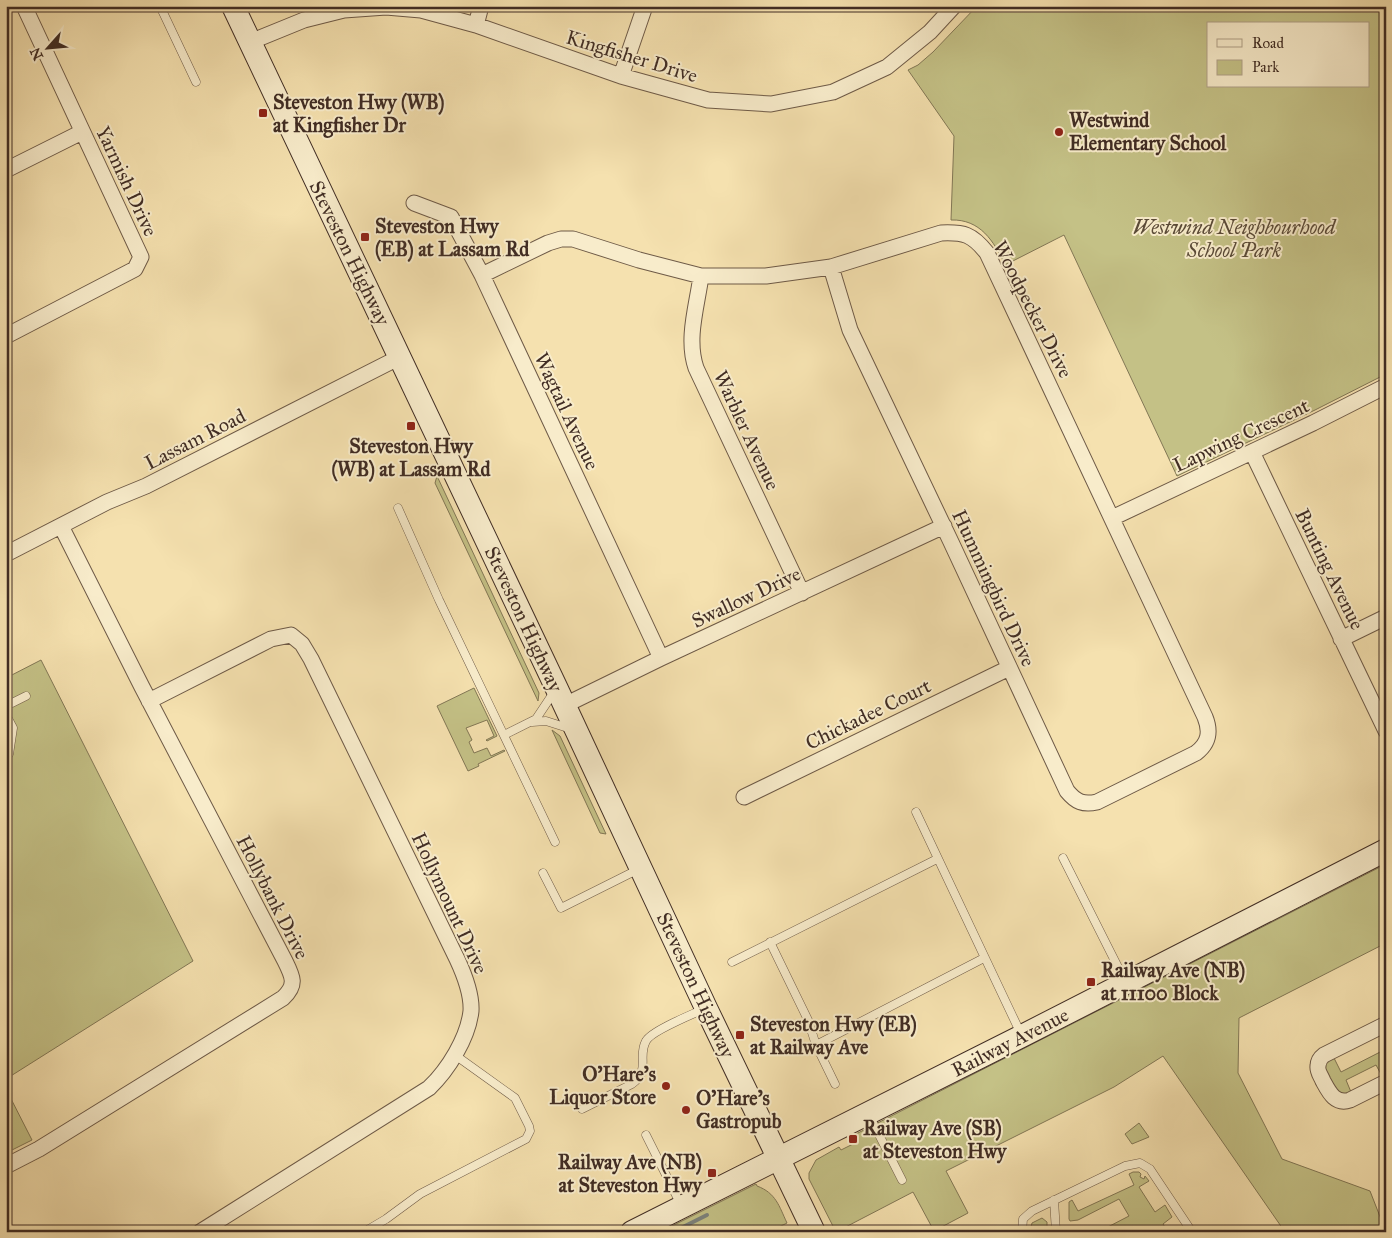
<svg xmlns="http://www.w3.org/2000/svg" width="1392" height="1238" font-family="'IM FELL Great Primer',serif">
	<rect width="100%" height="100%" fill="#f5e1af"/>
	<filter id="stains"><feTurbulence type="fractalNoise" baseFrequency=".004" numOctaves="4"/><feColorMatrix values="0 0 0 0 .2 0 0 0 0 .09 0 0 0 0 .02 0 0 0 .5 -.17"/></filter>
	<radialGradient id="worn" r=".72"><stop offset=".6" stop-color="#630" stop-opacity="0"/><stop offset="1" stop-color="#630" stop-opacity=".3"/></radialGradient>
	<path fill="#c4c186" stroke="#827755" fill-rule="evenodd" d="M 977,6 L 1386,6 L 1386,374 L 1315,410 L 1177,476 L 1064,235 L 1005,265 C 994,241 980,219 951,220 L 954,136 L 908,70 L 918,65 L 933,52 ZM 1208,24 L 1368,24 L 1368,86 L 1208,86 Z
		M 437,476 L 539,693 L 538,701 L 435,483 Z
		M 41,660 L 193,961 L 6,1079 L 6,678 Z
		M 474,688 L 497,736 L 487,741 L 486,740 L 494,736 L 487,720 L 466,728 L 472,740 L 469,742 L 474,753 L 487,748 L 491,756 L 504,750 L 505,751 L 478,764 L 479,766 L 468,771 L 437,706 Z
		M 552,730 L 560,736 L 606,834 L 600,833 Z
		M 1386,864 L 1386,943 L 1239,1018 L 1238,1073 L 1282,1159 L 1370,1191 L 1386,1232 L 1285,1232 L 1163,1056 L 1114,1087 L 946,1171 L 968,1213 L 934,1231 L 913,1192 L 836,1232 L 809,1179 L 809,1173 L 816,1160 L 839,1147 L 841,1150 L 857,1142 L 854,1135 Z
		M 1386,1049 L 1386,1073 L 1382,1076 L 1376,1065 L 1346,1080 L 1351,1092 L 1347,1094 L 1337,1093 L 1324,1068 L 1327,1062 L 1334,1058 L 1341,1072 Z
		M 6,1089 L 32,1140 L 6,1153 Z
		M 1139,1123 L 1149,1137 L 1132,1144 L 1125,1134 Z
		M 1133,1172 L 1139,1172 L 1141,1174 L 1140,1177 L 1144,1179 L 1145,1176 L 1149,1181 L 1139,1187 L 1155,1212 L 1165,1205 L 1172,1217 L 1163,1224 L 1168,1232 L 1103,1232 L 1104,1229 L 1129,1216 L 1119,1199 L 1078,1220 L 1070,1221 L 1069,1219 L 1069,1202 L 1072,1200 L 1078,1211 L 1134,1185 L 1129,1174 Z
		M 756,1184 L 757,1186 C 776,1193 779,1206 787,1223 L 769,1232 L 660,1232 Z
		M 1042,1218 L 1047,1222 L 1047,1231 L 1041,1232 L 1040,1229 L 1036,1232 L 1032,1232 L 1031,1227 L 1032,1223 Z"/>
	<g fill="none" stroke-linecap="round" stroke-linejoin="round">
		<path stroke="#7c827c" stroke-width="4" d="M 673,1232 L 707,1215"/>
		<g stroke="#6e5a47" stroke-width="9">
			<path id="lane" d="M 160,6 L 196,82
				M 398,508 L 439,600 L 555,842
				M 6,706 L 26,696
				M 6,715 L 13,728 L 9,754
				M 532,722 L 546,721 L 571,729
				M 504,735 L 536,719 L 554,692
				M 916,812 L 1021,1034
				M 1063,858 L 1125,981
				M 543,873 L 561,908 L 639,869
				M 770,942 L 808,1020 L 816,1045 L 835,1084
				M 732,962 L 937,859
				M 816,1045 L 984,958
				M 582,1109 L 632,1084 C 651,1070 637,1057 646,1041 C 651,1031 693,1014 704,1009
				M 869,1115 L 902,1180
				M 646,1135 L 681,1205
				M 1054,1200 L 1056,1232
				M 364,1232 L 386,1219 L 420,1194 L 526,1139 L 530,1131 L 529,1126 L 515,1098 L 455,1055
				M 1022,1232 L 1023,1219 L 1032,1211 L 1125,1166 L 1140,1163 L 1150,1169 L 1192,1232"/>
		</g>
		<g stroke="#6e5a47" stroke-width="17">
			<path id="street" d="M 476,25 L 481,6
				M 250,42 L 304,20 L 344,10 L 386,7 L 421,10 L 476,25 L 621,76 L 708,100 L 771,104 L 833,92 L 887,67 L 930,32 L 954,6
				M 621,76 L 645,6
				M 6,170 L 82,132
				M 414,203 L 451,217 L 482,275 L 661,658
				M 482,275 L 548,243 L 561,239 L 573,239 L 639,260 L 701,276 L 766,276 L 831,267 L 941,233 C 964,232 972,234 987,253 L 1205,717 C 1211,732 1209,743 1196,753 L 1097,802 C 1083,805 1076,802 1067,791 L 951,542 L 850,330 L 831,267
				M 701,276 C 697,306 686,339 696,368 L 802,593
				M 6,336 L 135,269 L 141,257 L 24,6
				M 1252,452 L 1386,731
				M 1112,518 L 1313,423 L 1386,386
				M 6,554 L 107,502 L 146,486 L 400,357
				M 1341,639 L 1386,617
				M 149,701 L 271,639 L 291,635 L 302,644 L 311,659 L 457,959 C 464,974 472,993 471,1011 C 468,1038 448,1070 429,1088 L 200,1232
				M 565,705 L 661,658 L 944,526
				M 744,797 L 1009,668
				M 1386,1024 L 1324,1055 C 1320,1058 1318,1061 1318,1066 C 1317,1071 1321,1076 1323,1081 C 1329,1092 1335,1105 1350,1100 L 1386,1082
				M 6,1166 L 39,1149 L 283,998 C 297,985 293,977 285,961 L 142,687 L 61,526"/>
		</g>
		<g stroke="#412d24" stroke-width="24">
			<path id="secondary" d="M 233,6 L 556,687 L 706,1008 L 814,1232
				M 632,1232 L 1022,1036 L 1386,850"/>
		</g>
		<use href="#lane" stroke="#f8eccb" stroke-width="8"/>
		<use href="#street" stroke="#f8eccb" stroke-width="15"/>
		<use href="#secondary" stroke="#f8eccb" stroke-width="22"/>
	</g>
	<g fill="#8f2418" stroke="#f8eccb" stroke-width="2">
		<rect x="258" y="108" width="10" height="10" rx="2.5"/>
		<circle cx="1059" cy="132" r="5"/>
		<rect x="360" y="232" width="10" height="10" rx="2.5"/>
		<rect x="406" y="421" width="10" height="10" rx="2.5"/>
		<rect x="1086" y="977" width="10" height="10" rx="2.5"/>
		<rect x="735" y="1030" width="10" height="10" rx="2.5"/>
		<circle cx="666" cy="1086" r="5"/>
		<circle cx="686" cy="1110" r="5"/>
		<rect x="848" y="1134" width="10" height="10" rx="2.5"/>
		<rect x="707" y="1168" width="10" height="10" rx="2.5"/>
	</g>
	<g text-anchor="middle" stroke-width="4" stroke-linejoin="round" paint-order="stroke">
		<g font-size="20" fill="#412d24" stroke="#f8eccb">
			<text transform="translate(632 56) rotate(17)" y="7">Kingfisher Drive</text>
			<text transform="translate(127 181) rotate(65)" y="7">Yarmish Drive</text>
			<text transform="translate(350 253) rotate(64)" y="7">Steveston Highway</text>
			<text transform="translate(1033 309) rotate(63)" y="7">Woodpecker Drive</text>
			<text transform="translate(567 411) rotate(65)" y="7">Wagtail Avenue</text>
			<text transform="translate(747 430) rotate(65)" y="7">Warbler Avenue</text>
			<text transform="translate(1241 435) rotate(-25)" y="7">Lapwing Crescent</text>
			<text transform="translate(195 439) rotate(-27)" y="7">Lassam Road</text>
			<text transform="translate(1330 569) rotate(64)" y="7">Bunting Avenue</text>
			<text transform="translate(994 588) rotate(65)" y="7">Hummingbird Drive</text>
			<text transform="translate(746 597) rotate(-25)" y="7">Swallow Drive</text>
			<text transform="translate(524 619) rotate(65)" y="7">Steveston Highway</text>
			<text transform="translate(868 714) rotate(-26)" y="7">Chickadee Court</text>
			<text transform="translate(273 897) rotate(63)" y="7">Hollybank Drive</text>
			<text transform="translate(450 903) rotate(65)" y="7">Hollymount Drive</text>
			<text transform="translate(696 985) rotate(65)" y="7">Steveston Highway</text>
			<text transform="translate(1010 1042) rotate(-27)" y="7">Railway Avenue</text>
		</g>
		<g font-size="20" font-weight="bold" fill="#412d24" stroke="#f8eccb" text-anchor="start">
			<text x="273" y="109">Steveston Hwy (WB)<tspan x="273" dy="23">at Kingfisher Dr</tspan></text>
			<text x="1069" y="127">Westwind<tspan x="1069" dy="23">Elementary School</tspan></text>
			<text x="375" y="233">Steveston Hwy<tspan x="375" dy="23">(EB) at Lassam Rd</tspan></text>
			<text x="411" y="453" text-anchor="middle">Steveston Hwy<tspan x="411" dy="23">(WB) at Lassam Rd</tspan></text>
			<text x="1101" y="977">Railway Ave (NB)<tspan x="1101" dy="23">at 11100 Block</tspan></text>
			<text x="750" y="1031">Steveston Hwy (EB)<tspan x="750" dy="23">at Railway Ave</tspan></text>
			<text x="656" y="1081" text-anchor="end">O'Hare's<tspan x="656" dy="23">Liquor Store</tspan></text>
			<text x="696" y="1105">O'Hare's<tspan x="696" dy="23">Gastropub</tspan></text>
			<text x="863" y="1135">Railway Ave (SB)<tspan x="863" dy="23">at Steveston Hwy</tspan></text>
			<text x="702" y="1169" text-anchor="end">Railway Ave (NB)<tspan x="702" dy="23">at Steveston Hwy</tspan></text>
		</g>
		<g font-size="20" font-style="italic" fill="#5b4b38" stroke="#f8eccb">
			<text x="1234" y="234">Westwind Neighbourhood<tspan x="1234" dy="23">School Park</tspan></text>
		</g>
	</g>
	<rect width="1392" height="1238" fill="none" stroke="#f5e1af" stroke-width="25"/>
	<rect x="8" y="8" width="1377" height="1223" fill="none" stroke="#412d24" stroke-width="2.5"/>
	<rect x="12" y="12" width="1367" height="1213" fill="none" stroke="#412d24"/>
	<rect x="1207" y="22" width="162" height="65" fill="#f8eccb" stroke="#afa088"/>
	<rect x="1217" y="39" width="25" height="8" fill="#f8eccb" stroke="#afa088"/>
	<text x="1252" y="48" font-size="15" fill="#412d24">Road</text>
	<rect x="1217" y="60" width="25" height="15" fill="#c4c186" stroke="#afa088"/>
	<text x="1252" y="72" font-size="15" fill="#412d24">Park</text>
	<g transform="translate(48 48) rotate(243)" stroke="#f8eccb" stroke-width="4" paint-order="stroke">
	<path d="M0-4L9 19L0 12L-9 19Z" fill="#412d24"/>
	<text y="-8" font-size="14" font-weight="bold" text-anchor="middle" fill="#412d24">N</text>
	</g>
	<rect width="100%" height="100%" filter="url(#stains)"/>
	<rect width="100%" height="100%" fill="url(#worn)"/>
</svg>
